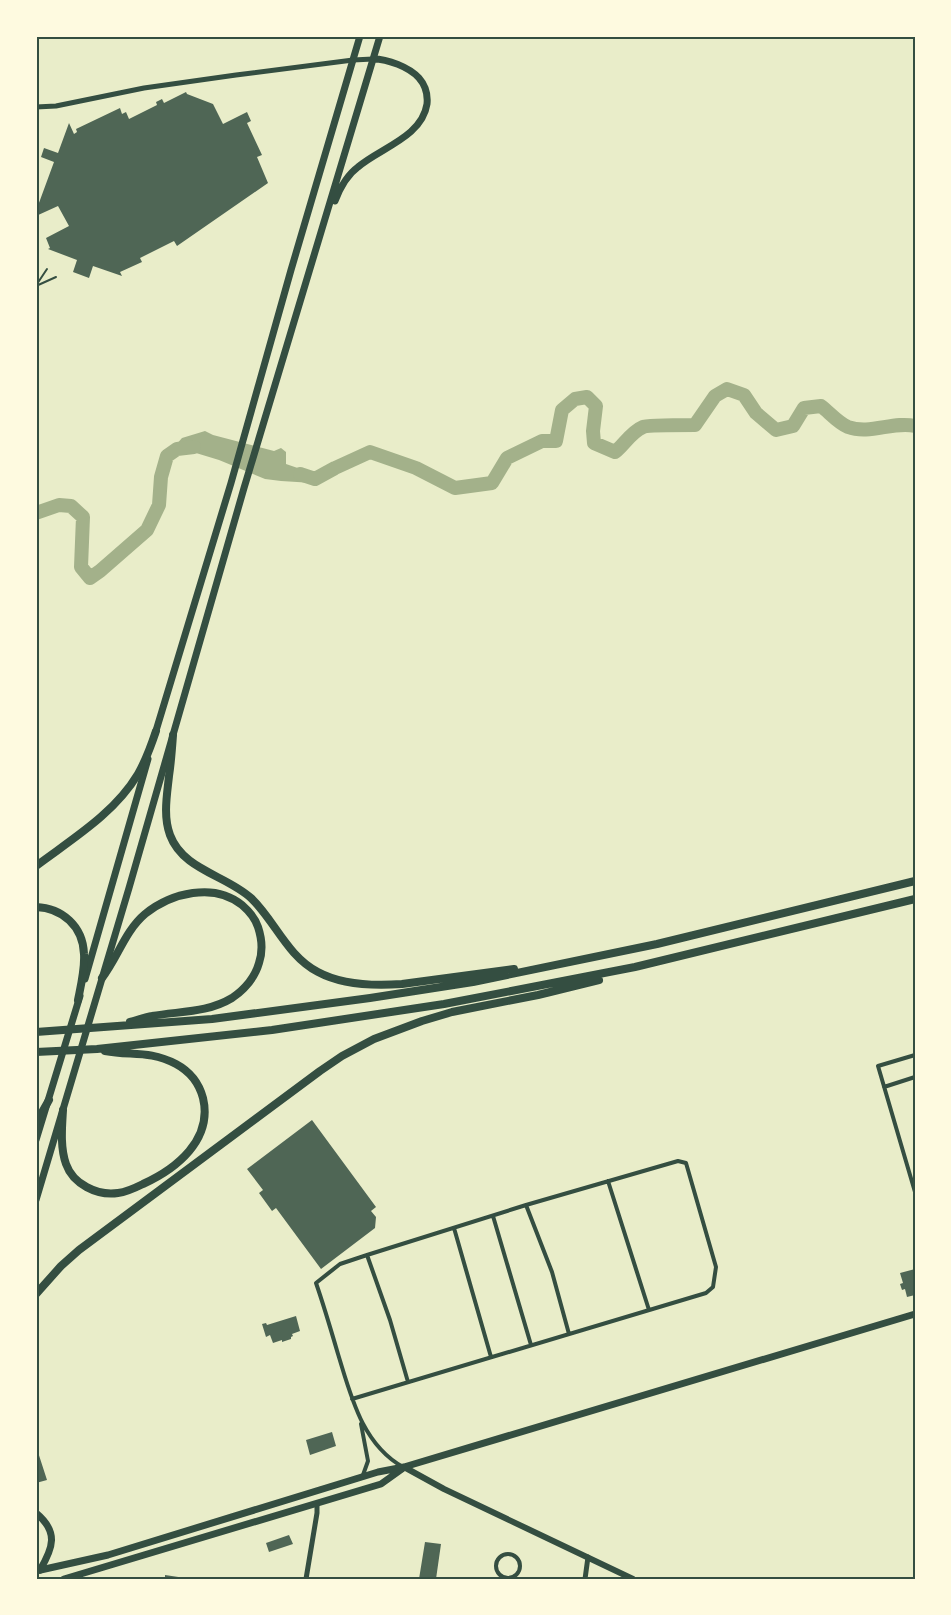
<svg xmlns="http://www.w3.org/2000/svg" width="951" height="1615" font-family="'Times New Roman',serif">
	<rect width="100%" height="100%" fill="#e9edc9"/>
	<path fill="#a3b18a" d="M 205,431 L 213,435 L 274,451 L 281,448 L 286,452 L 286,464 L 318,475 L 313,483 L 281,481 L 265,479 L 219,460 L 196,453 L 180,453 L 175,446 L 182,438 Z"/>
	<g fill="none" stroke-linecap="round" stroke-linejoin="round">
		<path stroke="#a3b18a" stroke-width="14" d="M 300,474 L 315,479 L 335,468 L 370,452 L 416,468 L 455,488 L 492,483 L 507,458 L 542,441 L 556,441 L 562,410 L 575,399 L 587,397 L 596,406 L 593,431 L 594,443 L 615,452 C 624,445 631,432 643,427 C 647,425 686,425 695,425 L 715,396 L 727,389 L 744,395 L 756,413 L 776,430 L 793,426 L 804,408 L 821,406 C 829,412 838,423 848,427 C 870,435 893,421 915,426
			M 36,513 L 59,505 L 71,506 L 83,517 L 81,567 L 90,578 L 100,571 L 147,530 L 159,505 L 161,477 L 167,456 L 177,449 L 194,447"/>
	</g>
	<path fill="#4f6655" d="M 186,92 L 187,94 L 213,104 L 223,124 L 247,112 L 251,121 L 247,123 L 262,155 L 257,157 L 268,183 L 177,246 L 174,241 L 140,258 L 142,262 L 120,272 L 122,276 L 93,266 L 89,278 L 73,272 L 77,260 L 48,249 L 50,248 L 46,238 L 69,226 L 58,206 L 36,216 L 36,211 L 54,162 L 41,157 L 44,148 L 58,153 L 69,123 L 74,134 L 77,132 L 76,129 L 120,108 L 122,114 L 126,112 L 129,119 L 157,105 L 156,102 L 162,99 L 164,103 Z
		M 312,1120 L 376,1207 L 371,1211 L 376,1217 L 375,1228 L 321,1269 L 276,1208 L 272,1211 L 259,1193 L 263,1190 L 247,1169 Z
		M 915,1269 L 915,1295 L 907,1297 L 905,1289 L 902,1290 L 900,1284 L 903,1283 L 900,1273 Z
		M 296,1316 L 300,1331 L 292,1334 L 293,1336 L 291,1337 L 291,1339 L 282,1342 L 282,1340 L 273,1343 L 270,1335 L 266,1337 L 262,1324 L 266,1323 L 267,1325 Z
		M 332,1432 L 336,1446 L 310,1455 L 306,1440 Z
		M 36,1446 L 47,1480 L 36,1483 Z
		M 289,1535 L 293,1544 L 269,1552 L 266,1543 Z
		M 425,1542 L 441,1544 L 436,1579 L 419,1579 Z
		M 165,1575 L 185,1578 L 185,1579 L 165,1579 Z"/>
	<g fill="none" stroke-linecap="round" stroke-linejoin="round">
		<path stroke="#344e41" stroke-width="2" d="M 37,284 L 47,269
			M 36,286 L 56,277"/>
		<path stroke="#344e41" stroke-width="4" d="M 915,1055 L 878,1066 L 915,1192
			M 884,1087 L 915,1077
			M 608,1181 L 649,1310
			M 526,1205 L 552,1272 L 569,1334
			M 493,1216 L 531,1345
			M 454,1228 L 491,1357
			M 367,1255 L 390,1320 L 408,1382
			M 352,1399 L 706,1293 L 713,1287 L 716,1267 L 686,1163 L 678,1161 L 526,1205 L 367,1255 L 340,1264 L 316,1283 C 324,1306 331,1330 338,1354 C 351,1396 362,1444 403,1467
			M 361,1424 L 368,1461 L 363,1475
			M496 1566a12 12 0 1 1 24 0a12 12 0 1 1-24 0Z"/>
		<path stroke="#344e41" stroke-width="5" d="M 36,107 L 56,106 L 144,88 L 236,75 L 353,60 L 373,59
			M 306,1579 L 317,1513 L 317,1504
			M 585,1579 L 588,1557"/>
		<path stroke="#344e41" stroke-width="6" d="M 404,1467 L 444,1489 L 633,1579"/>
		<path stroke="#344e41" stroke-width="7" d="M 36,1571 L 108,1555 L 378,1472 L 404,1467 L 915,1314
			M 64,1579 L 381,1484 L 402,1469"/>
		<path stroke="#344e41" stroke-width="7" d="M 335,201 C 340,188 347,175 358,167 C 380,148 422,137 427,104 C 428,94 426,86 419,78 C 409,67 388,59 373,59
			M 155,734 L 231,483 L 291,270 L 360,36
			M 85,979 L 148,759
			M 36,1140 L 80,996
			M 36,1200 L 129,888 L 244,488 L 380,36
			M 36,1513 C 59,1532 53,1548 40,1570"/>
		<path stroke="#344e41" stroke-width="8" d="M 173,735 C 172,749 171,763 169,776 C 167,795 163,816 170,835 C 183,870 226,875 251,898 C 275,921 287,956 318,972 C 342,985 375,986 402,984 L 514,969
			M 36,866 C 72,839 114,814 138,774 C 146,760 151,746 156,731
			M 36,907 C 62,908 83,926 84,954 C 85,969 81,985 78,1000
			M 102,978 C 118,957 125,931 145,914 C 171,893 214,882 242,905 C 249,911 255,918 258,927 C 262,939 263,951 259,963 C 255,977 245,989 232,998 C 207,1013 180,1011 152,1016 C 145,1017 138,1020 130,1022
			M 36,1032 L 212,1019 L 370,998 L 473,982 L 657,944 L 915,881
			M 36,1052 L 97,1049 L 272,1030 L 444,1004 L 635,967 L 915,899
			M 63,1110 C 62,1127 60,1147 66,1164 C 73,1184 97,1196 118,1193 C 127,1192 135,1188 143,1184 C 176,1169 213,1140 203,1098 C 199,1083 189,1071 176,1064 C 149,1050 131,1056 105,1051
			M 36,1123 L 49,1100
			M 36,1294 L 61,1266 L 79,1250 L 320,1071 L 342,1056 L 374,1039 L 422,1021 L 452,1012 L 538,995 L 599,980"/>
	</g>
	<rect width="951" height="1615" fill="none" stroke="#fefae0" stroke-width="75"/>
	<rect x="38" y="38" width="876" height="1540" fill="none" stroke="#344e41" stroke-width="2"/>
</svg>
